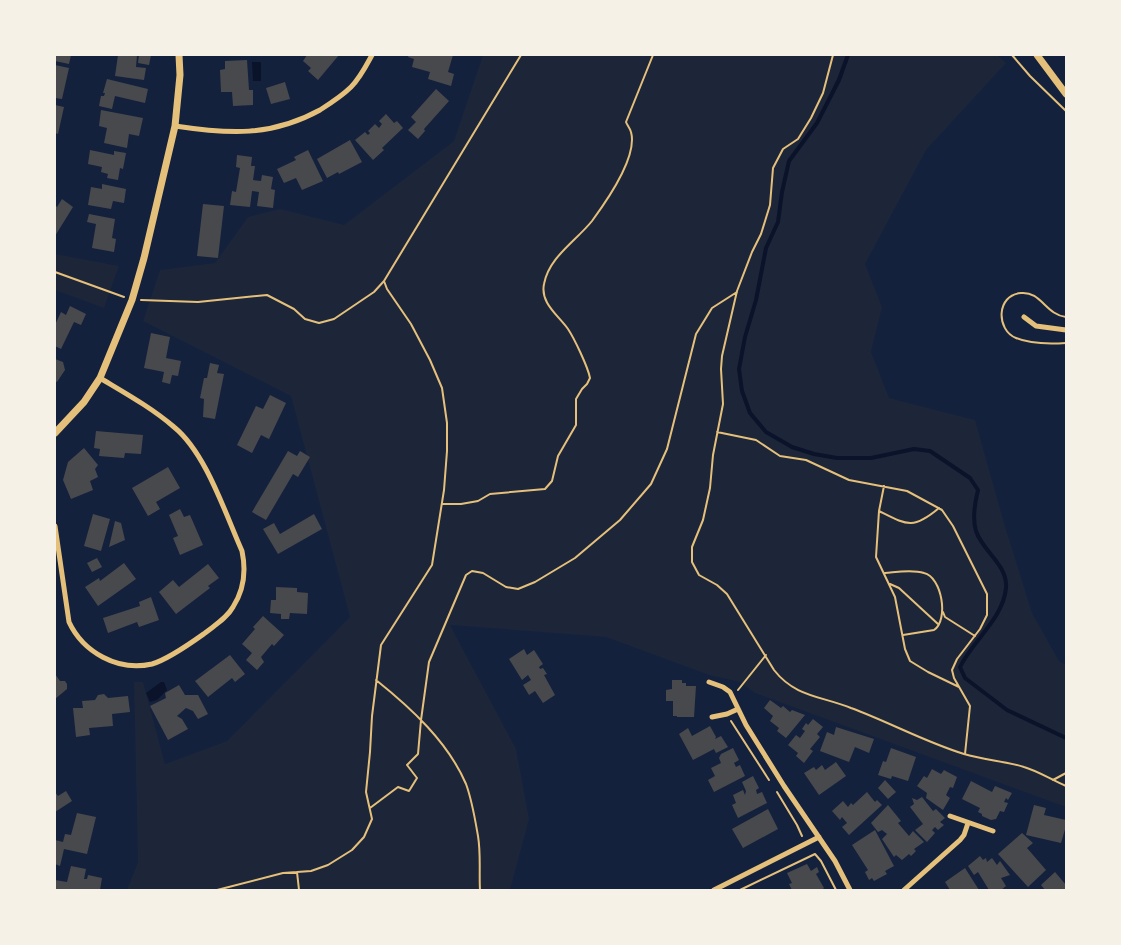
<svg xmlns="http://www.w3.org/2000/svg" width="1121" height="945" font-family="Raleway,sans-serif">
	<rect width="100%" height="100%" fill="#14213d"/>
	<path fill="#1d2539" d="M 483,55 L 847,55 L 827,101 L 839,80 L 848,55 L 997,55 L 1006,63 L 926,150 L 865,264 L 882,307 L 871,352 L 889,398 L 975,420 L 1004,523 L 1032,613 L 1059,661 L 1066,665 L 1066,807 L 755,693 L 740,682 L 709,675 L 606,637 L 450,625 L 516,749 L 529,819 L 510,890 L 127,890 L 138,862 L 134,682 L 143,682 L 165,764 L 227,741 L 350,617 L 291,396 L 143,321 L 160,270 L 215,263 L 248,217 L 280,209 L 344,225 L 454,141 Z
		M 55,254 L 119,266 L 104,308 L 55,290 Z"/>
	<path fill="#0b132b" d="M 252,62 L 261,62 L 261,81 L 253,81 Z
		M 161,682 L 164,682 L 167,690 L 157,700 L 150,702 L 146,693 Z"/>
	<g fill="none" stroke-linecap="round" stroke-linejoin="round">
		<path stroke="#0b132b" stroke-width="4" d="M 848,55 L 839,80 L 817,123 L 789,161 L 782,192 L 778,222 L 766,248 L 756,300 L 745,337 L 739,369 L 742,391 L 750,413 L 766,432 L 792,447 L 814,454 L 837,458 L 871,458 L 914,449 L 930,451 L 970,478 L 978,490 C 975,502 972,518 976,531 C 983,552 1008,565 1006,588 C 1003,619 973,640 960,667 L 965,678 L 1007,710 L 1066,738"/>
	</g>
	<path fill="#48494c" d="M 55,55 L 71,55 L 69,64 L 55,61 Z
		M 118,55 L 137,55 L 136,67 L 146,68 L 144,80 L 115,76 Z
		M 139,55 L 151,55 L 149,65 L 138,63 Z
		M 307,55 L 339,55 L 318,80 L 308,71 L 311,68 L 303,61 Z
		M 409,55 L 453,55 L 448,72 L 454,74 L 451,86 L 428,79 L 430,72 L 412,67 L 414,59 L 408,57 Z
		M 247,60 L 249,90 L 253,90 L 253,105 L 233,106 L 232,92 L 221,92 L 220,70 L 225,69 L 225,61 Z
		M 55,65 L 69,68 L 62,99 L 55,98 Z
		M 107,79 L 148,89 L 145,103 L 115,96 L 112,109 L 99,106 L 101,96 L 104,96 L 105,93 L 103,93 Z
		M 285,82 L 290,99 L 271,104 L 266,88 Z
		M 436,89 L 449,101 L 424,129 L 425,131 L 418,139 L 408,130 L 416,122 L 411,117 Z
		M 55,105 L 64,107 L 58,134 L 55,133 Z
		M 101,110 L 143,118 L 139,136 L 129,134 L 127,148 L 104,143 L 107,128 L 99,126 Z
		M 386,114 L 394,123 L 397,121 L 403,128 L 382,148 L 384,150 L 373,160 L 355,140 L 365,132 L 368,135 L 370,133 L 368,131 L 375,124 L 379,128 L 382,124 L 379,121 Z
		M 350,140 L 362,162 L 339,174 L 338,172 L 327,178 L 317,159 Z
		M 90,150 L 114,155 L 114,151 L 126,153 L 123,169 L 120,168 L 118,180 L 107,178 L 108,174 L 101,172 L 102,167 L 88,164 Z
		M 308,150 L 323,181 L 302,190 L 296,178 L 284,183 L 277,169 L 296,160 L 294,157 Z
		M 237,155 L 252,157 L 251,166 L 255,166 L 253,180 L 261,181 L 262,175 L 273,177 L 271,189 L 275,190 L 273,208 L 257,206 L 259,192 L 252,191 L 250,207 L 230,205 L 232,191 L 236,192 L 240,168 L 236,167 Z
		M 102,184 L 126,189 L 124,203 L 113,201 L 111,209 L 88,205 L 91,187 L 102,189 Z
		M 62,199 L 73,207 L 55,236 L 55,205 L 57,207 Z
		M 203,204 L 224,206 L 218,258 L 197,256 Z
		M 89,214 L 115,219 L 112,238 L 116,239 L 114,252 L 92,248 L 96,224 L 87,222 Z
		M 70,306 L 86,314 L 81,325 L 74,322 L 61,349 L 55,346 L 55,325 L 61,312 L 66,315 Z
		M 151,333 L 170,337 L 166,358 L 181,361 L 178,376 L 172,375 L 170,384 L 162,382 L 164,372 L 144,368 Z
		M 55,359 L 63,362 L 65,370 L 57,382 L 55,381 Z
		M 210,363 L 219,365 L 217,373 L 224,374 L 215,419 L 203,417 L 204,399 L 200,398 L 204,378 L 207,378 Z
		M 270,395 L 286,403 L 269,439 L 261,435 L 252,453 L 237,445 L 256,406 L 263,409 Z
		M 96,431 L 143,435 L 141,454 L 125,453 L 124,458 L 99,456 L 100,449 L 94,448 Z
		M 84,448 L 98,465 L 95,469 L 98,477 L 90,481 L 93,490 L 71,499 L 63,480 L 68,462 Z
		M 288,451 L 297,456 L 300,451 L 310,457 L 298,477 L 293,474 L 266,520 L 252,512 Z
		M 168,467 L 180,488 L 156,502 L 160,509 L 148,516 L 132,488 Z
		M 180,509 L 184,517 L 190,515 L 203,545 L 180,555 L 173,538 L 178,536 L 169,515 Z
		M 93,514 L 110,519 L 101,551 L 84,546 Z
		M 314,514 L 322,529 L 278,554 L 263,529 L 274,523 L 280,534 Z
		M 115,521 L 121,523 L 125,540 L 109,547 Z
		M 97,558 L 102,567 L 92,572 L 87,563 Z
		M 124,563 L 136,579 L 98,606 L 85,587 L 99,578 L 100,581 Z
		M 208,564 L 219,578 L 208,586 L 210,588 L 176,614 L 159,592 L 173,580 L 179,587 Z
		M 276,587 L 297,588 L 297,592 L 308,593 L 307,614 L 290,613 L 289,619 L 281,619 L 281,614 L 270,613 L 271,600 L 276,600 Z
		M 151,597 L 159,620 L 139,627 L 137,622 L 108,633 L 103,618 L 140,606 L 139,602 Z
		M 263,616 L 284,635 L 274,646 L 272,644 L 261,657 L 264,662 L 257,670 L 246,660 L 252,653 L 242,644 L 255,629 L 253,627 Z
		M 524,649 L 527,655 L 534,650 L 543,664 L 539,667 L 540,669 L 543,668 L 547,674 L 544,675 L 555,695 L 543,703 L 535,691 L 529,695 L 523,685 L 531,680 L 528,675 L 522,680 L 509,659 Z
		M 230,655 L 245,674 L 235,682 L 232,678 L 208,697 L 195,681 Z
		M 55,674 L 60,681 L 65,681 L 67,684 L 67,689 L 55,699 Z
		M 672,680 L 682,680 L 682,683 L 686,683 L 686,686 L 696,686 L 694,717 L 677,717 L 677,716 L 673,716 L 673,701 L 666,701 L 666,690 L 672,689 Z
		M 179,685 L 185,695 L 198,695 L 208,714 L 198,719 L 193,711 L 186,708 L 177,716 L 182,719 L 188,729 L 168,740 L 150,706 L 166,698 L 165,693 Z
		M 104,694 L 108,698 L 128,696 L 130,712 L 112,714 L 113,726 L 89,728 L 90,735 L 76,737 L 73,708 L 83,708 L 82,701 L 95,700 L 98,695 Z
		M 770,700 L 781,708 L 783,706 L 790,712 L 792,710 L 805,715 L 786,738 L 777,731 L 779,728 L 770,721 L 773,716 L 764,708 Z
		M 813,719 L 823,727 L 817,734 L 820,737 L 810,749 L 813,751 L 804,763 L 796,756 L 798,753 L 788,745 L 796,735 L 800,738 L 805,731 L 802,729 L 806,723 L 808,725 Z
		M 710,726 L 716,737 L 715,739 L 721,736 L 728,747 L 716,753 L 714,749 L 693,760 L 679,734 L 688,728 L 692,736 Z
		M 836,727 L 874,739 L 869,753 L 855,747 L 849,762 L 820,751 L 827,732 L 834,735 Z
		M 733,748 L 739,760 L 734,763 L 736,767 L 740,765 L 745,776 L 714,792 L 708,780 L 715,776 L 711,768 L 721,763 L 719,758 L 721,754 Z
		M 891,748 L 916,757 L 908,781 L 892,776 L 891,779 L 878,775 L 883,761 L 886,762 Z
		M 836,762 L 846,776 L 819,795 L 804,773 L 814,767 L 816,770 L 822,765 L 825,770 Z
		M 932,769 L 941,774 L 944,770 L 957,777 L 953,788 L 950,787 L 946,795 L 950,798 L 943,810 L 926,798 L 927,793 L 917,786 L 924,776 L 927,778 Z
		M 753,776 L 759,788 L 756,790 L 757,794 L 762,792 L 767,803 L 738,818 L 732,805 L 736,803 L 733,795 L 743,790 L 745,795 L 746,791 L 742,782 Z
		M 885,780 L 896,792 L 888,799 L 878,788 Z
		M 971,781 L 992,792 L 995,786 L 1012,793 L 1008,800 L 1006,798 L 1004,802 L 1008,803 L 1004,812 L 1000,811 L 996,819 L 991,820 L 982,816 L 982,814 L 978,812 L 980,808 L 962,799 Z
		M 66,791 L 72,801 L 55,812 L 55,792 L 58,796 Z
		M 867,792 L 875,802 L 877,800 L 882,805 L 849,835 L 842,827 L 847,823 L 842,817 L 840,820 L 832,811 L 843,801 L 848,807 L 851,803 L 853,805 Z
		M 922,797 L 933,811 L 936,809 L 945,818 L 940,822 L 944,825 L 938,830 L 935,827 L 932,830 L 935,833 L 927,842 L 915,830 L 923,824 L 910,807 L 914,804 L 912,798 L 917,800 Z
		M 888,805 L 901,821 L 898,823 L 909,836 L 913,831 L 924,842 L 914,849 L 916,851 L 911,856 L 909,854 L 902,860 L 896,855 L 894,857 L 882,839 L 887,834 L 882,830 L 878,832 L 871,823 Z
		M 1034,805 L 1046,808 L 1044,815 L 1066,820 L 1066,826 L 1061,843 L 1026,835 Z
		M 768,809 L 778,829 L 743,848 L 732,829 Z
		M 77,813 L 96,817 L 87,854 L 64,849 L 60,866 L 55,864 L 55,840 L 63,842 L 65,834 L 71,835 Z
		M 875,830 L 894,866 L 885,871 L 887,874 L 874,881 L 872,878 L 869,880 L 865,872 L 868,870 L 852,845 Z
		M 1022,833 L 1033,843 L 1027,848 L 1046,870 L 1028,887 L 998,854 Z
		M 980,856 L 983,860 L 986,858 L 987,862 L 992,858 L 997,865 L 1000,861 L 1010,875 L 1001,878 L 1006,886 L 1001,890 L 989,890 L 978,872 L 974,875 L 968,866 Z
		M 807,864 L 811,871 L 817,867 L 819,872 L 816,874 L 824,888 L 822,890 L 792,890 L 789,884 L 792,883 L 787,873 Z
		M 71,866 L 86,869 L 84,879 L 87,879 L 88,875 L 102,878 L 100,890 L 55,890 L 55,880 L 67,882 Z
		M 965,868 L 979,890 L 950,890 L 945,882 Z
		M 1055,872 L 1066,885 L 1066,890 L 1045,890 L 1041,885 Z"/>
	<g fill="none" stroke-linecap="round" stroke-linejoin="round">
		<path stroke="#e5c07b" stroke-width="2" d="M 833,55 L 823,93 L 811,118 L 798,139 L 783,149 L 773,168 L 770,205 L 761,234 L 752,252 L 737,291 L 722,356 L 721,369 L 723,404 L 713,455 L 710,488 L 703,520 L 692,547 L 692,562 L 699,575 L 717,585 L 727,594 L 774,670 C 795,697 821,696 851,708 C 889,722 925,742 964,754 C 984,760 1005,761 1024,767 C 1038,771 1052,780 1066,786
			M 1012,55 L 1030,76 L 1066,111
			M 55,272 L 124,297
			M 141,300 L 198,302 L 267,295 L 294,309 L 305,319 L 319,323 L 334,319 L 374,292 L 384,281
			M 1066,317 C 1046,315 1041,291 1021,293 C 996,295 996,330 1016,338 C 1030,344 1051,344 1066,343
			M 717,432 L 756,440 L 780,456 L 806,460 L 849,480 L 907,491 L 942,510 L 953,526 L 987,594 L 987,615 L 980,629 L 957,659 L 952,670 L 954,678 L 970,706 L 965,754
			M 884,486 L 879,511 L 876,557 L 895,597 L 905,649 L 910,661 L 928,672 L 959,687
			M 442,504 L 461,504 L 478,501 L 490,494 L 545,489 L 552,481 L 558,456 L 576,425 L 576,399 L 582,389 L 587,384 L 590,378 C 588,367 574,338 568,329 C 558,315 540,303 544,284 C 549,257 576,241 592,221 C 606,202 638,157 631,132 C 630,128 627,125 626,122 L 653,55
			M 879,511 C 907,525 913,530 939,508
			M 885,573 C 897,572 912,569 924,573 C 942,577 949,620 934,630 L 903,635
			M 890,584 L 899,588 L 938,624
			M 943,612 L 945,617 L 975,636
			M 376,680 C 411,708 448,742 466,784 C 472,800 475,819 478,836 C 481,854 479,872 480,890
			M 738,690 L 766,655
			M 731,721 L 769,780
			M 1053,780 L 1066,773
			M 777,792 L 797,825 L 802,836
			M 370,808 L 398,787 L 409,791 L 417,778 L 407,765 L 418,754 L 421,720 L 429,662 L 466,575 L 472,571 L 483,573 L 506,587 L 518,589 L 535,582 L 575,558 L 620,520 L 651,484 L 667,449 L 696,334 L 712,308 L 737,292
			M 297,872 L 299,890
			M 217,890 L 283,873 L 311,871 L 328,865 L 352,850 L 364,837 L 372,819 L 366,792 L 370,752 L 372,716 L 381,645 L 432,565 L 444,490 L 447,451 L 447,423 L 442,388 L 430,360 L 411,324 L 387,289 L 384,281 L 521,55
			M 740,890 L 815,854 L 821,861 L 836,890"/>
		<path stroke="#e5c07b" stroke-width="5" d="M 175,126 C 228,134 271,137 320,110 C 331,103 342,96 351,87 C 360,78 366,66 372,55
			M 1024,317 L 1036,326 L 1066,330
			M 55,526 L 69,622 C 83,652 118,672 152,664 C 169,659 191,643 205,633 C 215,625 227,618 233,607 C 244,590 246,570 242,551 C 225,513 206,453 174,427 C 152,408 125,393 100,378
			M 709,682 L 723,687 L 730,692 L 746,725 L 784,786 L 835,861 L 850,890
			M 712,717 L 727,714 L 738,709
			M 950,816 L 993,831
			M 714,890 L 819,837
			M 904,890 L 960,840 L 964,835 L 968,823"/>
		<path stroke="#e5c07b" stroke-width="7" d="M 1037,55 L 1066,94
			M 55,433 L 84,402 L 100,378 L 132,300 L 144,258 L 175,126 L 180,75 L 179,55"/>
	</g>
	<rect width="1121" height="945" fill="none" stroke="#f6f1e7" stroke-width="112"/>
</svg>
